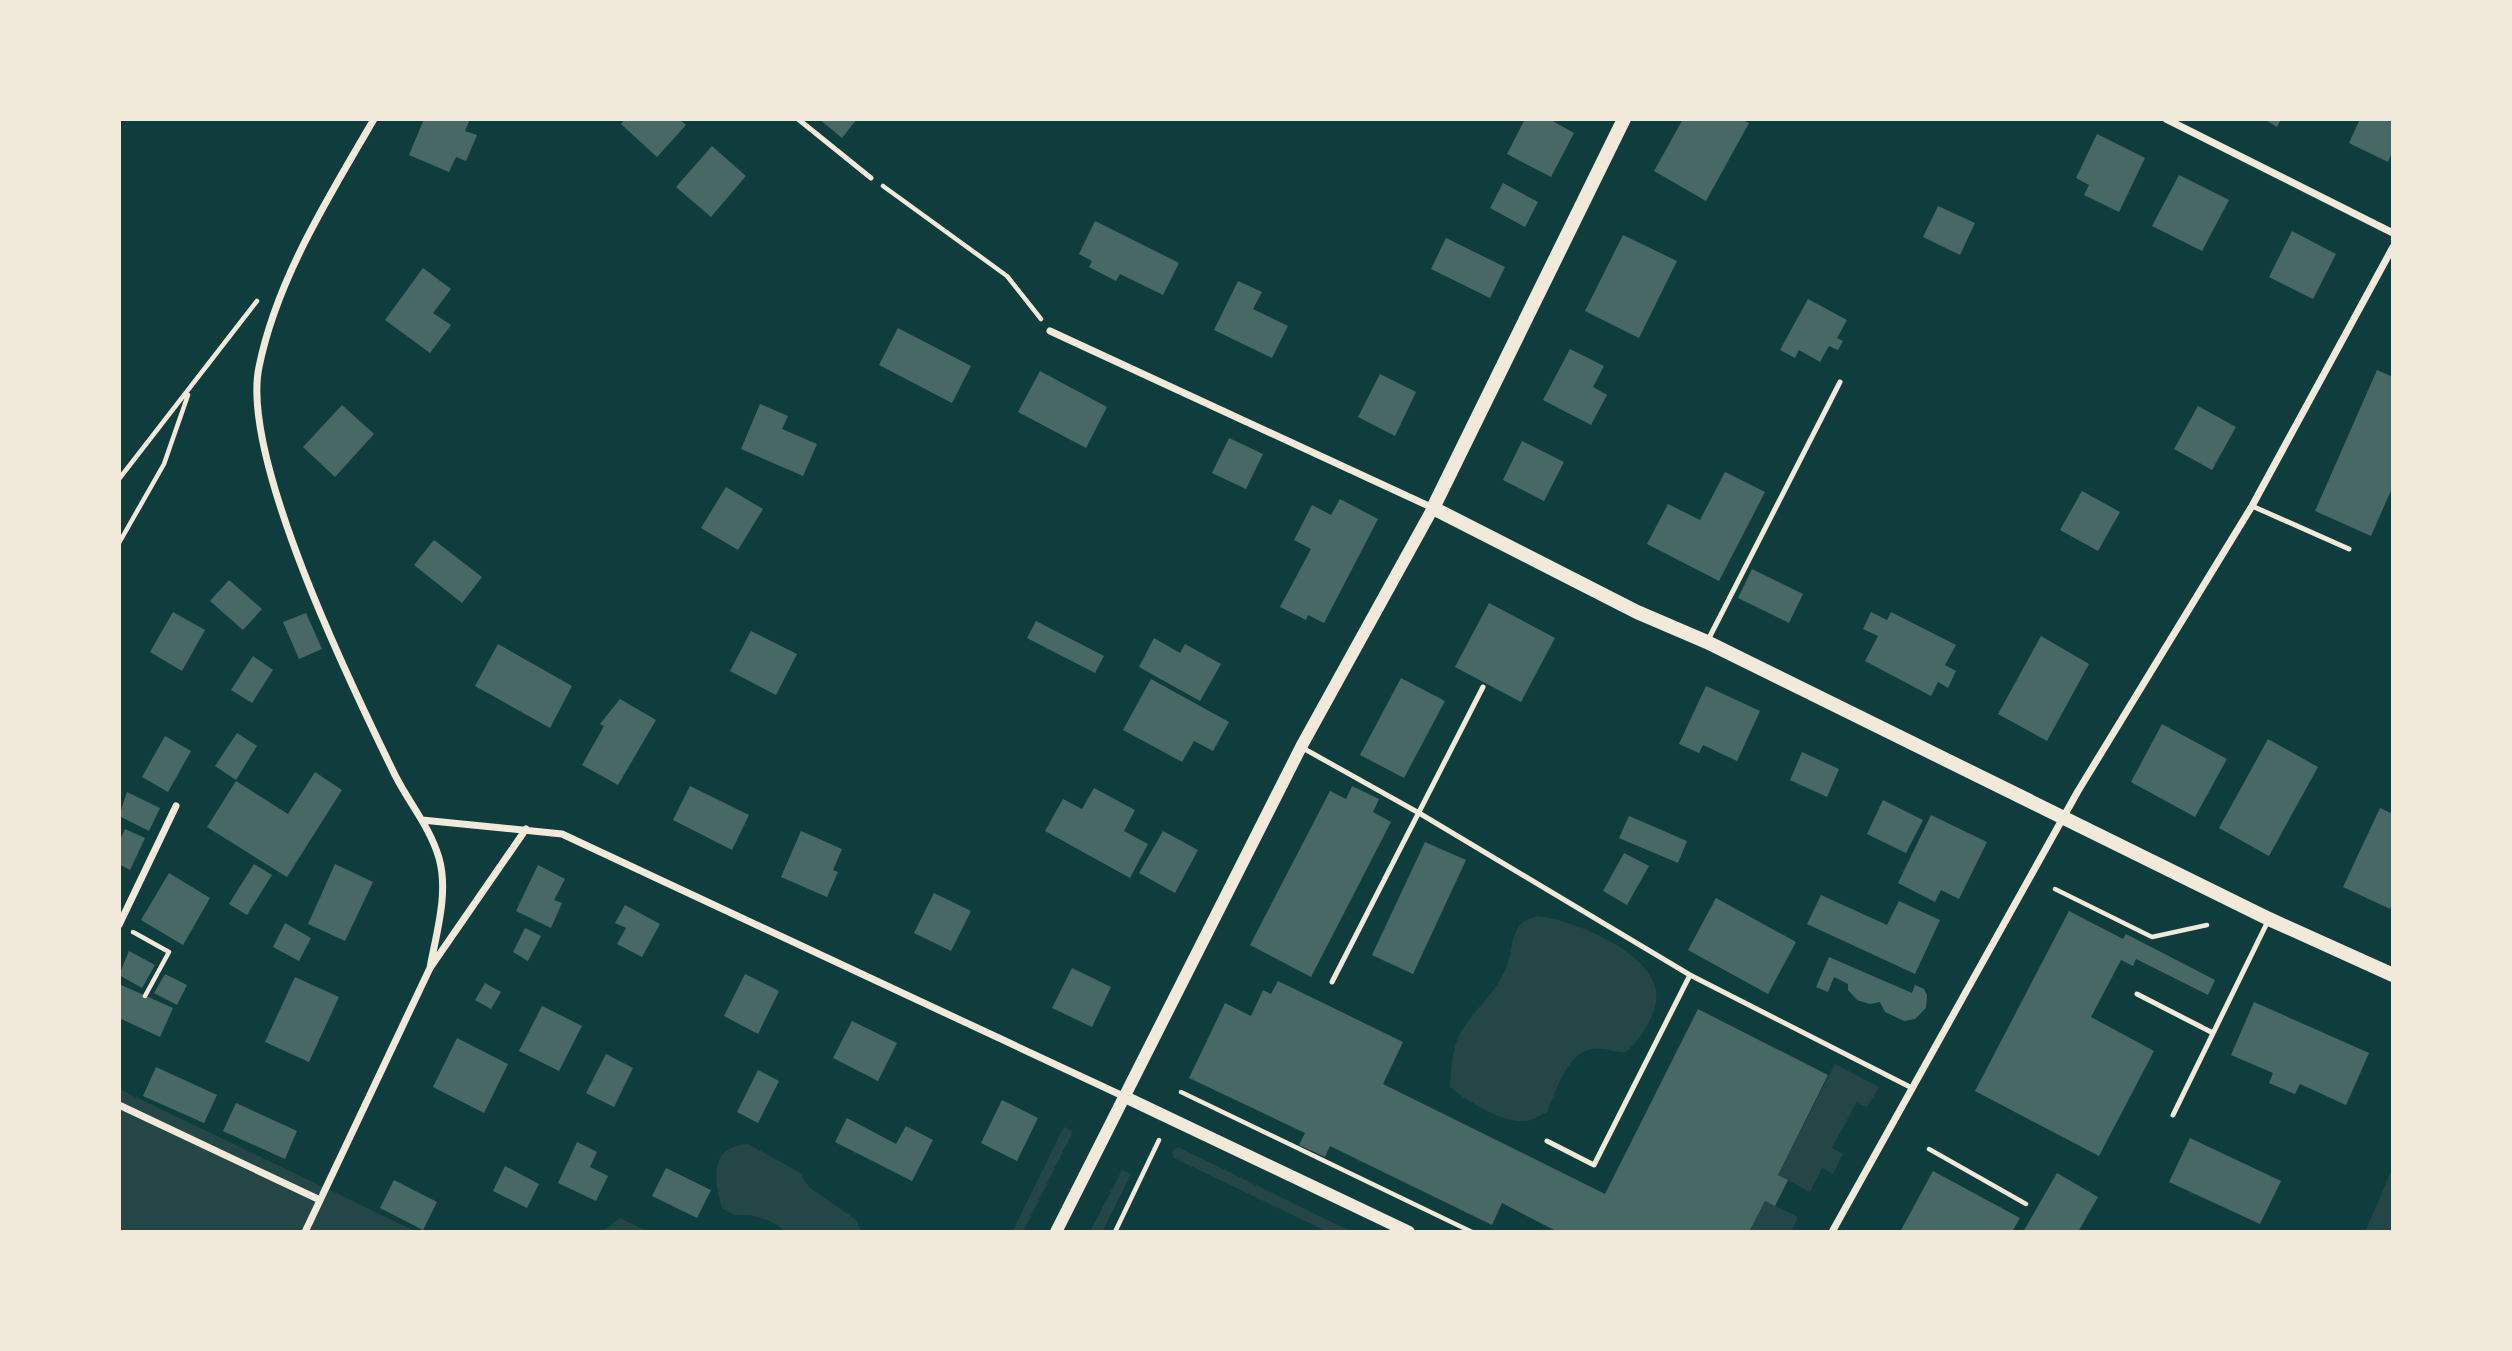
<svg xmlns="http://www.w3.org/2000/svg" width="2512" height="1351" font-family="Spectral,serif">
	<rect width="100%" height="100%" fill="#0f3d3e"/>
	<path fill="#244646" d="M 1537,916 C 1570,919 1651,951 1656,991 C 1659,1012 1641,1039 1626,1052 C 1615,1053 1602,1047 1592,1049 C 1566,1054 1556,1091 1547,1112 C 1541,1115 1533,1120 1526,1121 C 1502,1123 1468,1102 1450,1087 C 1451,1068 1452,1046 1462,1030 C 1477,1006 1498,992 1508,963 C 1512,950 1511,934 1522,923 C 1525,920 1533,918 1537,916 Z
		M 1835,1064 L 1879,1087 L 1867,1107 L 1856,1103 L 1832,1148 L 1843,1154 L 1833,1174 L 1822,1168 L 1810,1192 L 1778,1175 Z
		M 119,1089 L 417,1232 L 119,1232 Z
		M 1064,1127 L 1073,1131 L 1023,1232 L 1012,1232 Z
		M 748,1144 L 799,1172 L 809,1187 L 856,1220 L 861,1232 L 787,1232 L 770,1221 L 750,1215 L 734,1215 L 722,1208 C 714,1180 709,1146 748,1144 Z
		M 1178,1147 L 1352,1232 L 1353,1232 L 1328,1232 L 1174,1158 L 1172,1151 Z
		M 2393,1167 L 2393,1232 L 2365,1232 Z
		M 1122,1170 L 1131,1174 L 1102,1232 L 1090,1232 Z
		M 1765,1201 L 1798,1217 L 1791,1232 L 1749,1232 Z
		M 620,1218 L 648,1232 L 602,1232 Z"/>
	<path fill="#486865" d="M 424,119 L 470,119 L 465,131 L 477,135 L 466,161 L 456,157 L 449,172 L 409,155 Z
		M 625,119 L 679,119 L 686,125 L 657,157 L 621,124 Z
		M 819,119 L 857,119 L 842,138 Z
		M 1525,119 L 1549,119 L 1574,133 L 1551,177 L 1507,154 Z
		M 1683,119 L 1741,119 L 1749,123 L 1706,201 L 1654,171 Z
		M 2264,119 L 2281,119 L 2277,127 Z
		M 2360,119 L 2393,119 L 2393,150 L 2388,162 L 2349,143 Z
		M 2097,134 L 2145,158 L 2119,212 L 2084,195 L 2089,185 L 2076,178 Z
		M 712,146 L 746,176 L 711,217 L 676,187 Z
		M 2179,175 L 2229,200 L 2202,251 L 2152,226 Z
		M 1503,183 L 1538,202 L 1525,227 L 1490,208 Z
		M 1938,206 L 1975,223 L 1960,255 L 1923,237 Z
		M 1095,221 L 1179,263 L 1163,295 L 1120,274 L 1116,281 L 1089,267 L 1092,261 L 1079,254 Z
		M 2292,231 L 2336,254 L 2313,299 L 2269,277 Z
		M 1623,235 L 1677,261 L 1639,338 L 1585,311 Z
		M 1446,238 L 1505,267 L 1490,298 L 1431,269 Z
		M 423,268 L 451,289 L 433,313 L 451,325 L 430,353 L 385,320 Z
		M 1238,281 L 1262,292 L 1253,309 L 1288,326 L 1272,358 L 1214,330 Z
		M 1808,299 L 1847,320 L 1837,338 L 1843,341 L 1838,350 L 1829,346 L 1820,362 L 1799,350 L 1795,358 L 1780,350 Z
		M 898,328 L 971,366 L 952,403 L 879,365 Z
		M 1570,349 L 1604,366 L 1593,387 L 1607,395 L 1591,425 L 1543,400 Z
		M 2377,370 L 2393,377 L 2393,486 L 2371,536 L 2315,511 Z
		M 1040,371 L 1107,407 L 1086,448 L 1018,412 Z
		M 1380,374 L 1416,392 L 1395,436 L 1358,417 Z
		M 760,404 L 788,416 L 782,429 L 817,444 L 803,476 L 741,449 Z
		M 342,405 L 374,434 L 335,477 L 303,447 Z
		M 2198,406 L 2236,427 L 2212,470 L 2174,449 Z
		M 1229,438 L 1263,454 L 1246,489 L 1212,473 Z
		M 1522,441 L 1564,462 L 1544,501 L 1503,480 Z
		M 1725,472 L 1765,492 L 1719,581 L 1647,544 L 1668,504 L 1700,520 Z
		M 726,487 L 763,509 L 738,550 L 701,528 Z
		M 2082,491 L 2120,512 L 2098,551 L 2060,530 Z
		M 1340,499 L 1378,519 L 1324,623 L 1308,615 L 1306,620 L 1280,607 L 1311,549 L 1294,540 L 1312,505 L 1331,515 Z
		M 434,540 L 482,577 L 462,603 L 414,565 Z
		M 1752,569 L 1803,594 L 1789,623 L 1738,598 Z
		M 229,580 L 262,609 L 243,630 L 210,601 Z
		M 1489,603 L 1555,638 L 1521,702 L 1455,667 Z
		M 173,612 L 205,630 L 182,671 L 150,652 Z
		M 1871,612 L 1887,620 L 1891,612 L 1956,645 L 1945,665 L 1956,671 L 1948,688 L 1938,682 L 1931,696 L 1865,661 L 1878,636 L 1863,629 Z
		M 306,613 L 322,649 L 299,659 L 283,622 Z
		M 1036,621 L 1104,656 L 1095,673 L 1027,638 Z
		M 751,631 L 797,654 L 776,695 L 730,671 Z
		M 2041,636 L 2089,664 L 2047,741 L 1998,714 Z
		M 1154,638 L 1180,653 L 1185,644 L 1221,664 L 1200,701 L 1139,667 Z
		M 498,644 L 572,686 L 550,728 L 475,686 Z
		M 253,656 L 273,670 L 252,703 L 231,690 Z
		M 1401,678 L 1445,701 L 1404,778 L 1360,755 Z
		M 1151,679 L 1229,722 L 1213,751 L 1194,741 L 1182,762 L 1123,730 Z
		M 1706,686 L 1760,711 L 1737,761 L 1703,745 L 1699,753 L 1679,744 Z
		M 620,699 L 656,720 L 618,785 L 582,765 L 604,726 L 600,724 Z
		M 2162,724 L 2227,759 L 2195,817 L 2131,782 Z
		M 237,733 L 257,746 L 236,780 L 215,766 Z
		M 165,736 L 191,751 L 168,792 L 142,777 Z
		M 2268,739 L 2318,767 L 2269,856 L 2219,828 Z
		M 1802,752 L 1839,769 L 1827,797 L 1790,780 Z
		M 315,772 L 342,790 L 287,877 L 207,827 L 236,781 L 288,814 Z
		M 690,786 L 749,815 L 732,850 L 673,820 Z
		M 1352,786 L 1379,799 L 1373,812 L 1391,822 L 1311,977 L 1250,945 L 1330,791 L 1346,799 Z
		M 1094,788 L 1135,810 L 1124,831 L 1148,844 L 1130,878 L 1045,831 L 1063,799 L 1082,809 Z
		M 127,792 L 160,808 L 149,831 L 119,816 Z
		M 1883,800 L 1923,820 L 1906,853 L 1867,834 Z
		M 2380,808 L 2393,814 L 2393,902 L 2390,909 L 2343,887 Z
		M 1931,815 L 1987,842 L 1959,899 L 1941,890 L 1935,902 L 1898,883 Z
		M 1629,816 L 1687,841 L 1678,863 L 1619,838 Z
		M 125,829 L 145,838 L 130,870 L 119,864 L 119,842 Z
		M 801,831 L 842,849 L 833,870 L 838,872 L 827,897 L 781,877 Z
		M 1163,831 L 1198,850 L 1175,893 L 1139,873 Z
		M 1425,842 L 1466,860 L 1413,974 L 1372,955 Z
		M 1624,853 L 1649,866 L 1627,905 L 1603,891 Z
		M 254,864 L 272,875 L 247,915 L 229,904 Z
		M 335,864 L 373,882 L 345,941 L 308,924 Z
		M 538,865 L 565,879 L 554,900 L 562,903 L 551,928 L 516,911 Z
		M 169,873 L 210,898 L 183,945 L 141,920 Z
		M 934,893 L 971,911 L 951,951 L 914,933 Z
		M 1821,895 L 1887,925 L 1899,901 L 1940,920 L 1915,974 L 1807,924 Z
		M 1716,898 L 1796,942 L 1768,994 L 1688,950 Z
		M 625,905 L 660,924 L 642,957 L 617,944 L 626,928 L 615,923 Z
		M 2069,911 L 2123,939 L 2126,934 L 2215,980 L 2208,995 L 2136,959 L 2133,966 L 2121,960 L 2091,1017 L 2154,1051 L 2099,1156 L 1975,1091 Z
		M 285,923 L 311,938 L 299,961 L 273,947 Z
		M 525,928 L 541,936 L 528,961 L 513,952 Z
		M 129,951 L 155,965 L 142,988 L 119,975 Z
		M 1829,957 L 1912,993 L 1915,985 L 1924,989 L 1927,995 L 1926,1008 L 1915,1019 L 1904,1021 L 1885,1012 L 1880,1002 L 1870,1004 L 1857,1000 L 1848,990 L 1848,984 L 1834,977 L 1828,992 L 1816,987 Z
		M 1072,968 L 1111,987 L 1092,1027 L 1052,1008 Z
		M 165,974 L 187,985 L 177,1005 L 154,993 Z
		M 745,974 L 779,991 L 758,1034 L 724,1016 Z
		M 295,977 L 339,997 L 309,1062 L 265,1042 Z
		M 1278,981 L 1403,1042 L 1383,1084 L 1605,1194 L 1698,1009 L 1828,1075 L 1778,1175 L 1788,1180 L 1775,1206 L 1765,1201 L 1749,1232 L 1558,1232 L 1502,1203 L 1492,1225 L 1330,1146 L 1325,1157 L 1299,1145 L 1305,1133 L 1189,1078 L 1225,1003 L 1251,1016 L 1263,990 L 1271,994 Z
		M 485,983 L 501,992 L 491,1009 L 475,1000 Z
		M 119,984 L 173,1008 L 160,1037 L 119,1018 Z
		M 2254,1002 L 2369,1053 L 2346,1105 L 2300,1084 L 2295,1094 L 2269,1083 L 2273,1073 L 2231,1055 Z
		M 542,1006 L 582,1026 L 559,1071 L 519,1051 Z
		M 852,1021 L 897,1043 L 878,1081 L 833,1058 Z
		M 457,1038 L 508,1064 L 484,1113 L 433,1087 Z
		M 606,1054 L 633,1068 L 614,1107 L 586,1093 Z
		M 156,1067 L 217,1095 L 204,1123 L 143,1096 Z
		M 758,1070 L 779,1081 L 758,1123 L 737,1112 Z
		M 1002,1100 L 1038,1118 L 1017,1161 L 981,1143 Z
		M 236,1103 L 297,1131 L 285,1159 L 223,1131 Z
		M 847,1118 L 896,1144 L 906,1126 L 933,1140 L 912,1181 L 835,1142 Z
		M 2190,1138 L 2281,1181 L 2260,1224 L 2169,1182 Z
		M 577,1142 L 597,1152 L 590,1167 L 608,1176 L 596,1201 L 558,1183 Z
		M 505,1166 L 539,1184 L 527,1208 L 493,1191 Z
		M 666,1168 L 711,1190 L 697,1218 L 652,1196 Z
		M 1933,1171 L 2020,1218 L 2012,1232 L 1900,1232 Z
		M 2057,1173 L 2098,1197 L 2078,1232 L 2023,1232 Z
		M 394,1180 L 437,1202 L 423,1230 L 380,1208 Z"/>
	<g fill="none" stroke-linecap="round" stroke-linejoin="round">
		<path stroke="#f1e9da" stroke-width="4.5" d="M 883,186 L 1007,276 L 1041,319
			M 119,479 L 257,301
			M 119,543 L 164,464 L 188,395
			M 2055,889 L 2152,937 L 2207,925
			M 133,932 L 169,952 L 145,996
			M 1181,1092 L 1472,1232
			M 1929,1149 L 2026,1204
			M 1115,1232 L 1159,1140"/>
		<path stroke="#f1e9da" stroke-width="5" d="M 798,119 L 871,178
			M 2252,506 L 2349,549
			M 1707,642 L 1840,382
			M 1301,747 L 1419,813 L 1690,975 L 1912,1088
			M 1332,982 L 1483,687
			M 2137,994 L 2213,1033
			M 2173,1115 L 2269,919
			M 1547,1141 L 1594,1165 L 1690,975"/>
		<path stroke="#f1e9da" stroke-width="7" d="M 374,119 C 329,197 277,278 259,367 C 240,458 353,689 395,775 C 409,803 430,827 439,858 C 449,893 436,934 430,968
			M 2166,119 L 2393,233
			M 1050,331 L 1433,508
			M 422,820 L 562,834 L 1123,1096
			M 119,925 L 176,806
			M 119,1105 L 320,1200
			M 305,1232 L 430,968 L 526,829
			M 1832,1232 L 2078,791 L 2252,506 L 2393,247"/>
		<path stroke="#f1e9da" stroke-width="12" d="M 1123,1096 L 1409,1232
			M 1056,1232 L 1301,747 L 1433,508"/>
		<path stroke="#f1e9da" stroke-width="14" d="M 1624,119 L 1433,508 L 1637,612 L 1707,642 L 2269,919 L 2393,975"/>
	</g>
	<rect width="2512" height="1351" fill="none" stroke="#f1e9da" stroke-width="242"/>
</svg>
